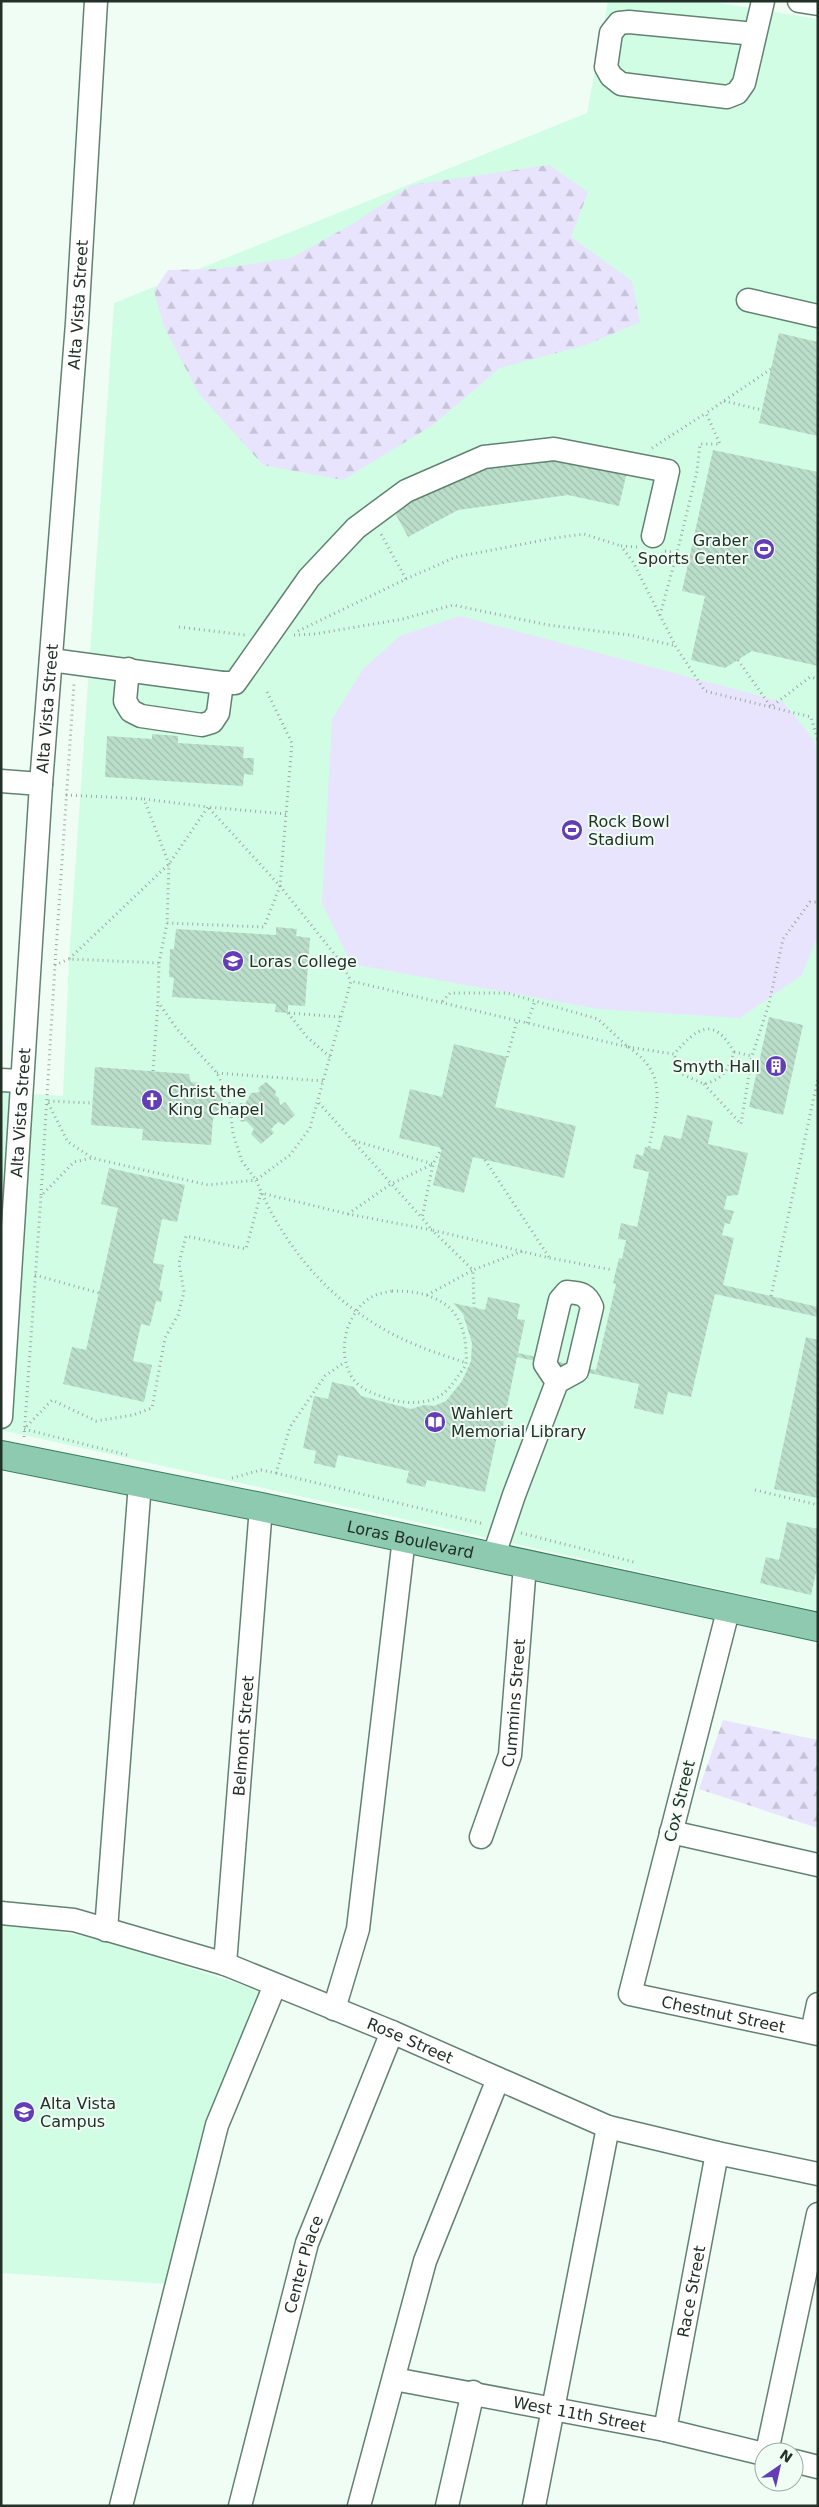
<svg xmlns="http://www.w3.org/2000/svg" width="819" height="2507" font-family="'DejaVu Sans',sans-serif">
	<defs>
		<pattern id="forest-firs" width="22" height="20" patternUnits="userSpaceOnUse" patternTransform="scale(1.25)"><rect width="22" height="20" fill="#e8e4fd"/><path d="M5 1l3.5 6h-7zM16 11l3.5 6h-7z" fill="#c7c4d9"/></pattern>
		<pattern id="building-back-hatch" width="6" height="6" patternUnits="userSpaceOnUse" patternTransform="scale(1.25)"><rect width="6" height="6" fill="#bbdecb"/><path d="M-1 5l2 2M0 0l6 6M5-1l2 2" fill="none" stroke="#a0bfae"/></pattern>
	</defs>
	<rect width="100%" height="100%" fill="#effdf5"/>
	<path fill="#d1fde5" d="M 608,1 L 708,1 L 818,19 L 818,1611 L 1,1430 L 1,1092 L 63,1096 L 69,959 L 114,303 L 587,113 Z
		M 1,1921 L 98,1939 L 265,1992 L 166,2284 L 1,2273 Z"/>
	<path fill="url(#forest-firs)" d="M 549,165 L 588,192 L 571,237 L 632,281 L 640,322 L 586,345 L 500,368 L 433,425 L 343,480 L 263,465 L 199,394 L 164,327 L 154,291 L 168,270 L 216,269 L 291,258 L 354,223 L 411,185 Z
		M 723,1720 L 818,1740 L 818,1828 L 699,1789 Z"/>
	<path fill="#e8e4fd" d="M 460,616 L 783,702 L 814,740 L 818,758 L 818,935 L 802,975 L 740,1018 L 598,1009 L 351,964 L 322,903 L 332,719 L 363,669 L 400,636 Z"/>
	<path fill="url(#building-back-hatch)" d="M 779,333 L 818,342 L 818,436 L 759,423 Z
		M 713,450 L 818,472 L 818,666 L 752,651 L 725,668 L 691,660 L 705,596 L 682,591 Z
		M 563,458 L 627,472 L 619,506 L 568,495 L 458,510 L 408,537 L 395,513 L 402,509 L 399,503 L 460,471 Z
		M 152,734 L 178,736 L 178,743 L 244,747 L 243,758 L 254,758 L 253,775 L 244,774 L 243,786 L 105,777 L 107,736 L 152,739 Z
		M 276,927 L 297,929 L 296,936 L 310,938 L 305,1006 L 288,1005 L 288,1013 L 275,1012 L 276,1004 L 172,997 L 174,978 L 169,977 L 170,949 L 174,949 L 176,929 L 276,935 Z
		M 769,1017 L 803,1025 L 783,1115 L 749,1107 Z
		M 454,1044 L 507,1057 L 495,1107 L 576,1126 L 564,1178 L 473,1157 L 464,1193 L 433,1185 L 442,1148 L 399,1138 L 410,1089 L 442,1097 Z
		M 95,1067 L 189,1074 L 191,1082 L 200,1083 L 199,1089 L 215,1090 L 222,1097 L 223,1104 L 213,1119 L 211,1145 L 142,1140 L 143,1129 L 91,1125 Z
		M 266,1082 L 276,1091 L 275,1095 L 279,1098 L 280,1105 L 285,1102 L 295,1115 L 284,1125 L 278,1122 L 271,1129 L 274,1133 L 261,1144 L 251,1134 L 254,1129 L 246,1121 L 241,1122 L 235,1112 L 240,1103 L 245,1104 L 251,1093 L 260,1092 L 258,1088 Z
		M 687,1115 L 713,1121 L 708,1144 L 748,1153 L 738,1195 L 727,1196 L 724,1209 L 734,1211 L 730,1224 L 725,1223 L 722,1235 L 734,1238 L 723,1285 L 818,1307 L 818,1317 L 715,1294 L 691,1397 L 668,1392 L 663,1415 L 634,1408 L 639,1384 L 517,1357 L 501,1436 L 497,1436 L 485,1492 L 427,1480 L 425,1487 L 406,1483 L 409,1471 L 338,1455 L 335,1468 L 314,1463 L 316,1451 L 303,1448 L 314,1396 L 328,1399 L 332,1382 L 354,1387 L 361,1396 L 411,1409 L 424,1405 L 434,1406 L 446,1401 L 462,1381 L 471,1361 L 472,1343 L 463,1314 L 453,1303 L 485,1310 L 488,1297 L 520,1304 L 517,1319 L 525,1320 L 518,1353 L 596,1370 L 616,1284 L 613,1283 L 619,1258 L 622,1259 L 626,1240 L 618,1239 L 621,1223 L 637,1227 L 649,1172 L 633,1168 L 636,1154 L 643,1156 L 645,1147 L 660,1150 L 664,1135 L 681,1139 Z
		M 109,1168 L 185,1185 L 177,1222 L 162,1219 L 153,1263 L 164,1265 L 159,1290 L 163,1291 L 161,1302 L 156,1301 L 150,1326 L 141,1324 L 133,1361 L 152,1365 L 144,1402 L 63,1384 L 72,1347 L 86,1350 L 118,1208 L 101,1204 Z
		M 806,1337 L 818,1340 L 818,1498 L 774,1489 Z
		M 787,1522 L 818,1529 L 818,1564 L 811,1595 L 760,1583 L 766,1557 L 779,1560 Z"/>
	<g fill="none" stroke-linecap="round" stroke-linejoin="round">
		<g stroke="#628271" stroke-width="25">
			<g id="minor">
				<path d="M 799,1 L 818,4"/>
				<path d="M 755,34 L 629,22 L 619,23 L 611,33 L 606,67 L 611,76 L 621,84 L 727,97 L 737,93 L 744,83 L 763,1"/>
				<path d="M 748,300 L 818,316"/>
				<path d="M 51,660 L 222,683 L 235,683 L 309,578 L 356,528 L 406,491 L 484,457 L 554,449 L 668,471 L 653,536"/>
				<path d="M 128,669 L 125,701 L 131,711 L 141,716 L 202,725 L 212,722 L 218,713 L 222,683"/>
				<path d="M 1,781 L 41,784"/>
				<path d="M 1,1080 L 21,1081"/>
				<path id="s1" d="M 1,1417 L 41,784 L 77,323 L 96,1"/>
				<path d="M 493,1558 L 514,1495 L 557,1382 L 545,1364 L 560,1300 L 567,1292 C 581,1293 587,1294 592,1307 L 577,1371 L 557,1382"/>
				<path id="s2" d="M 729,1607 L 630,1994 L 818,2034"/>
				<path d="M 671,1832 L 818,1865"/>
				<path id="s3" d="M 481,1837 L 510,1755 L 525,1565"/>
				<path id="s4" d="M 1,1913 L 74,1920 L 225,1964 L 392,2032 L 608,2127 L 717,2153 L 818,2174"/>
				<path d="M 106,1930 L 140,1483"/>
				<path id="s5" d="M 225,1964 L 261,1507"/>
				<path d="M 334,2009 L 358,1929 L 404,1538"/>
				<path d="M 812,2032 L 818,2004"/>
				<path id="s6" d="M 394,2379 L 665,2430 L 764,2454"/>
				<path id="s7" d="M 665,2430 L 717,2153"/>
				<path d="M 767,2452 L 818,2214"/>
				<path d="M 794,2461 L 818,2467"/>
				<path d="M 121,2506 L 217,2125 L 275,1985"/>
				<path id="s8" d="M 240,2506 L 307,2243 L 392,2032"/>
				<path d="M 359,2506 L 425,2261 L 498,2079"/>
				<path d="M 447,2506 L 473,2392"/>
				<path d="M 534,2506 L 608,2127"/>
			</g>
		</g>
		<g stroke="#367d5d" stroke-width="30">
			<g id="major">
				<path id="s9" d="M 1,1455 L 261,1507 L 818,1627"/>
			</g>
		</g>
		<path stroke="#9caaa2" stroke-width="3" stroke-dasharray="1 4" stroke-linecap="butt" d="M 724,401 L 762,410
			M 652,448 L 706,413
			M 637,547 L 621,546 L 633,562 L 676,647 L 705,691 L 811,717 L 818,741
			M 665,551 L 677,553 L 697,471 L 700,444 L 720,444 L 706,413 L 771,369
			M 406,579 L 456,557 L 554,538 L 584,534 L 621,546
			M 660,615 L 677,553
			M 179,627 L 245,635
			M 298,631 L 406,579 L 381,534
			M 294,635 L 315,634 L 403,619 L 453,605 L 548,625 L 630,635 L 676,646
			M 738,660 L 771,707 L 810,677 L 818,679
			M 267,692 L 292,743 L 280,886 L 340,961 L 351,981
			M 66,795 L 144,799
			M 286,814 L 208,807 L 280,886 L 264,927 L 167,923 L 169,864 L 144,799 L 208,807 L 169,864 L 69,959 L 159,963 L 158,1002 L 177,1029 L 217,1073 L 229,1099 L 233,1134 L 242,1161 L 256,1180 L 290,1155 L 310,1128 L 351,981 L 628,1047 L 598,1019 L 507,993 L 450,993 L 441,1003
			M 159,963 L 167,923
			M 55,965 L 74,684
			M 288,1013 L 307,1037 L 330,1057
			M 289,1013 L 341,1017
			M 527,1023 L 535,1001
			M 628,1047 L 674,1054 C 697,1028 713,1015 734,1052 C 728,1071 723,1079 704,1084 L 682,1074 L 674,1054
			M 629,1047 C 636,1053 644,1059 649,1067 C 665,1090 653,1122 649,1148
			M 734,1052 L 752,1056 L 769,1004 L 783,939 L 810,902 L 818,902
			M 507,1057 L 517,1021
			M 153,1071 L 158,1003
			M 217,1073 L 323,1081
			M 704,1084 L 741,1124 L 752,1056
			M 319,1103 L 422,1218
			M 442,1148 L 433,1164 L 422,1218 L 432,1230 L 550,1258 L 613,1270
			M 91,1157 L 68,1142 L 47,1101 L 92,1103
			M 485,1160 L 549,1257
			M 41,1195 L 55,965 L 69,959
			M 348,1214 L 391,1184 L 433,1164 L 352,1140
			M 35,1275 L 99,1293
			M 392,1291 C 407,1291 422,1292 436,1299 C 458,1309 465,1329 466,1351 C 466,1355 467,1360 466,1363 C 465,1368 459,1374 456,1379 C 450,1388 442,1397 431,1400 C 417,1404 402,1403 389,1399 C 377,1395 361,1390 353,1379 C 337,1355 344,1318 367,1300 C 374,1294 383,1293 392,1291 Z
			M 427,1295 L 473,1270 L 474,1308
			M 771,1296 L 818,1078
			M 24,1437 L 41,1196 L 74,1162 L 92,1158 L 208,1185 L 256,1180 C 287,1255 341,1314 416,1345 C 432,1352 450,1357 466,1363
			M 127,1455 L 24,1429 L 52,1400 L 96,1421 L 133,1415 L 152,1408 L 165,1338 L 178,1315 L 184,1292 L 179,1263 L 186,1236 L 246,1249 L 261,1193 L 348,1214 L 432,1230 L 473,1270 L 523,1251
			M 276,1473 L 484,1524
			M 232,1478 L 261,1470 L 276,1473 L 290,1427 L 325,1376 L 345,1362
			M 755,1490 L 818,1505
			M 521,1533 L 634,1562"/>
		<use href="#minor" stroke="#fff" stroke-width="22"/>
		<use href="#major" stroke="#8dcaaf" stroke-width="28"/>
	</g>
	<defs>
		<g id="stadium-disc" transform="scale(1.125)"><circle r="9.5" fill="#623db6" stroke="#effdf5"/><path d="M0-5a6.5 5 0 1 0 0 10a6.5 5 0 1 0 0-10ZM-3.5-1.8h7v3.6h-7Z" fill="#fff"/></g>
		<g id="university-disc" transform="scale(1.125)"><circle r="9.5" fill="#623db6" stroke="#effdf5"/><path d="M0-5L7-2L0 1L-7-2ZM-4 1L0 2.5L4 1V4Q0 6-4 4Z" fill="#fff"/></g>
		<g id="building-disc" transform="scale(1.125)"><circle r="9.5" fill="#623db6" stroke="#effdf5"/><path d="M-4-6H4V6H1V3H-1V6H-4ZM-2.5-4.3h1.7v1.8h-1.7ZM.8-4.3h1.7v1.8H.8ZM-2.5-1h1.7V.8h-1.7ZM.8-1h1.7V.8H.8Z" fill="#fff"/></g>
		<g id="church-disc" transform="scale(1.125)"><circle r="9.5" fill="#623db6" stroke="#effdf5"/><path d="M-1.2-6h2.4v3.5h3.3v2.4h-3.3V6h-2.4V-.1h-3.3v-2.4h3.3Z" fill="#fff"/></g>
		<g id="library-disc" transform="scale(1.125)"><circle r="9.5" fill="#623db6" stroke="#effdf5"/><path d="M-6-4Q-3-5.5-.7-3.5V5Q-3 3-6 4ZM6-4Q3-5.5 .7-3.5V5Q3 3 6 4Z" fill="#fff"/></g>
		<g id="school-disc" transform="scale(1.125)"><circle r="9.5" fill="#623db6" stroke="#effdf5"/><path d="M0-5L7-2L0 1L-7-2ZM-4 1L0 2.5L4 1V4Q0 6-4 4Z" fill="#fff"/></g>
	</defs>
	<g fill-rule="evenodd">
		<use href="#stadium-disc" x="764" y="549"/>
		<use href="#stadium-disc" x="572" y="830"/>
		<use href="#university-disc" x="233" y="961"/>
		<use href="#building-disc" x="776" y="1066"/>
		<use href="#church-disc" x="152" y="1100"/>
		<use href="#library-disc" x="435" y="1422"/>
		<use href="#school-disc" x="24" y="2112"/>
	</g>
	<g text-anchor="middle" stroke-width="4" stroke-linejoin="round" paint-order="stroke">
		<g font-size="16" fill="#223028" stroke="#effdf5">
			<text dy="6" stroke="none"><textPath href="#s1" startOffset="1115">Alta Vista Street</textPath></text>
			<text dy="6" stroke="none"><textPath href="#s1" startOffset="710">Alta Vista Street</textPath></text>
			<text dy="6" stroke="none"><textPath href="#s1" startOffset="305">Alta Vista Street</textPath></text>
			<text dy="6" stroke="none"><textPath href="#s9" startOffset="418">Loras Boulevard</textPath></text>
			<text dy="6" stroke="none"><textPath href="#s3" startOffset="139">Cummins Street</textPath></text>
			<text dy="6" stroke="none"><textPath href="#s5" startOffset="229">Belmont Street</textPath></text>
			<text transform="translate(679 1801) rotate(-76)" y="6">Cox Street</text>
			<text dy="6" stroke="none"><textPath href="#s2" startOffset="495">Chestnut Street</textPath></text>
			<text dy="6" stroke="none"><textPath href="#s4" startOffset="431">Rose Street</textPath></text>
			<text dy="6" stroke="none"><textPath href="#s8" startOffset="250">Center Place</textPath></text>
			<text dy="6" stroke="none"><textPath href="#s7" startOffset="141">Race Street</textPath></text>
			<text dy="6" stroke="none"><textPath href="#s6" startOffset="189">West 11th Street</textPath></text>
		</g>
		<g font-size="16" fill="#223028" stroke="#effdf5" text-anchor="start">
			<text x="748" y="546" text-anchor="end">Graber<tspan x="748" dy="18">Sports Center</tspan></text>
			<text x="588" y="827">Rock Bowl<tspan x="588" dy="18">Stadium</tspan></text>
			<text x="249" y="967">Loras College</text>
			<text x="760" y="1072" text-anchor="end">Smyth Hall</text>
			<text x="168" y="1097">Christ the<tspan x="168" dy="18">King Chapel</tspan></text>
			<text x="451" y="1419">Wahlert<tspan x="451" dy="18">Memorial Library</tspan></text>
			<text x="40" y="2109">Alta Vista<tspan x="40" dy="18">Campus</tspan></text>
		</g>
	</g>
	<rect width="819" height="2507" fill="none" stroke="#223028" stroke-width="5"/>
	<g transform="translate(779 2467) rotate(34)"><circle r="24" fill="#effdf5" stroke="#9daba3"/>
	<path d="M0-4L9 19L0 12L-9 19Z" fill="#623db6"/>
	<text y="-8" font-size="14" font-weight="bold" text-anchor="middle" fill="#223028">N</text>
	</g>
</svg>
